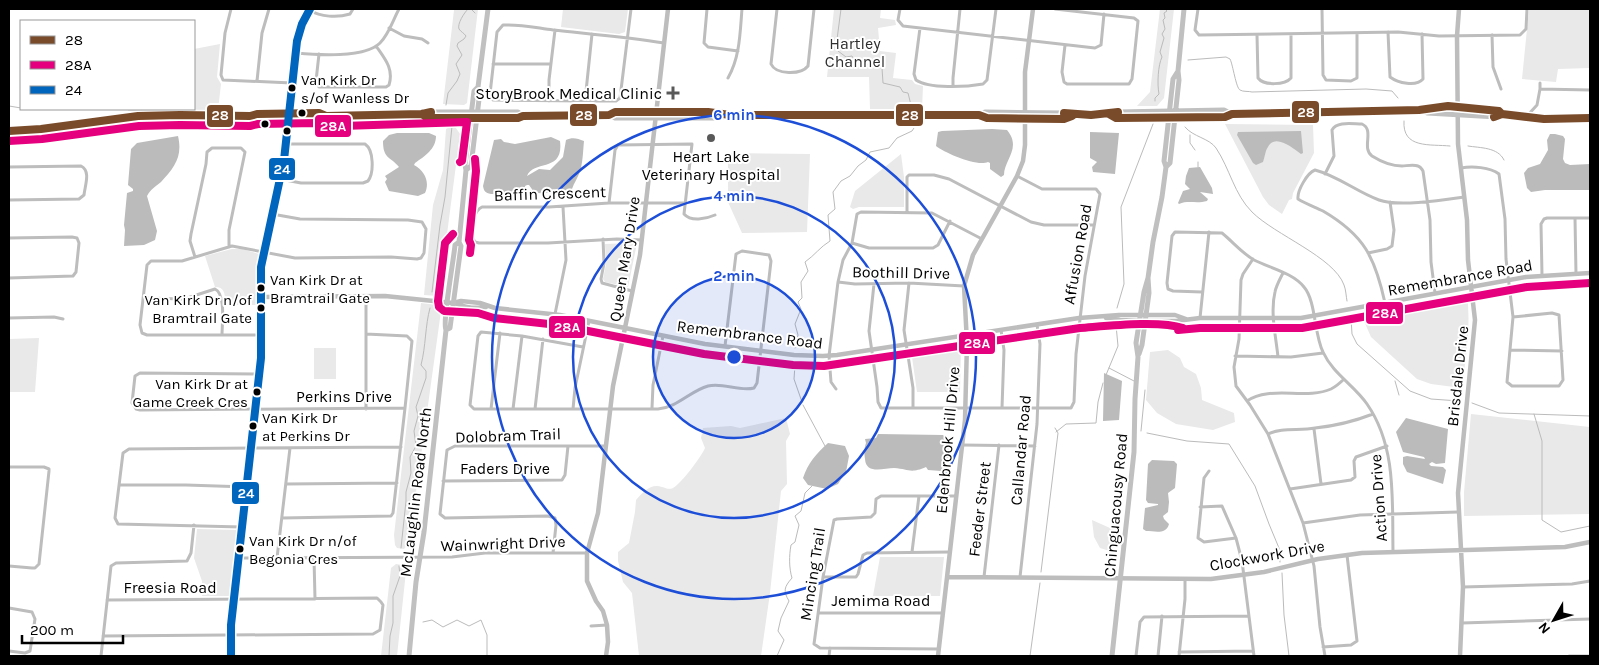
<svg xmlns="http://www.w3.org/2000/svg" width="1599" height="665" font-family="Karla,sans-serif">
	<rect width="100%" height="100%" fill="#fff"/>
	<path fill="#e9e9e9" d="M 458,9 L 478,9 L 467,103 L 464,105 L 443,104 L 454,10 Z
		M 563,9 L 628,9 L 625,32 L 619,34 L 561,27 Z
		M 834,9 L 881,9 L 880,18 L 895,20 L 896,25 L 878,28 L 880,51 L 896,53 L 893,78 L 912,80 L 915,84 L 923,86 L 922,109 L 870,109 L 869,77 L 827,77 Z
		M 1160,9 L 1174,9 L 1164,98 L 1157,106 L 1137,106 L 1150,92 Z
		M 1529,9 L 1590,9 L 1590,68 L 1558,69 L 1556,82 L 1522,79 Z
		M 220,44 L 217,77 L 221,84 L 218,110 L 128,111 L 128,109 L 194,109 L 194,49 Z
		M 1225,124 L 1313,125 L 1314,153 L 1293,193 L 1292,199 L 1289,200 L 1282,214 L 1269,205 L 1263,197 Z
		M 454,125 L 460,134 L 439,296 L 424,295 L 433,205 L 443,170 L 446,129 Z
		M 728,153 L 810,154 L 807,232 L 742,233 L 728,202 Z
		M 901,154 L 904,177 L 904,207 L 859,207 L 853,209 L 850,207 L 855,191 Z
		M 632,243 L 636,248 L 628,287 L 605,282 L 603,279 L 606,264 L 605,244 Z
		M 232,249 L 242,249 L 259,254 L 257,274 L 257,305 L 225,305 C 225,296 226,287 215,287 L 205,256 Z
		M 1465,293 L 1467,295 C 1471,326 1466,356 1462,388 L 1431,384 L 1417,379 L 1371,337 L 1361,314 Z
		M 421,303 L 437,305 L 441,311 L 409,543 L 404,549 L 397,548 L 395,545 L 394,535 Z
		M 39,338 L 35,392 L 9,392 L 9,339 Z
		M 959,343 L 961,344 L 960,392 L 917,392 L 911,350 Z
		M 314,348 L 336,348 L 336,379 L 314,379 Z
		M 1168,350 L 1180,358 L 1184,367 L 1196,374 L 1201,388 L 1202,400 L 1234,413 L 1235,422 L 1213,430 L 1176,424 L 1157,413 L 1146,400 L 1150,352 Z
		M 1471,414 L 1590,427 L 1590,514 L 1464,516 L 1464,492 Z
		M 786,418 L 790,434 L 786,441 L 787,484 L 781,491 L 770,593 L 761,656 L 639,656 L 632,593 L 623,582 L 618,561 L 618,552 L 629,543 L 635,512 L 636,500 C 643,492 651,483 662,487 C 666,488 669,490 673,488 C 681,484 701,457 705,448 L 701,438 L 703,428 L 731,426 L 740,428 Z
		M 1092,520 L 1119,532 L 1113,552 L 1100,548 L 1094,537 Z
		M 197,529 L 236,530 L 237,531 L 229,596 L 202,596 L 202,581 L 194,558 Z
		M 880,557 L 944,557 L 940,596 L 873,596 Z
		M 396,564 L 402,565 L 406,571 L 397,656 L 381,656 L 391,568 Z"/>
	<path fill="#bbb" d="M 992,129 L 1007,130 C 1022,148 1004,160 1004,175 L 1001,177 L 990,169 L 990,163 L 988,162 C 977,167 945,153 936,146 L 938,132 L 942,131 Z
		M 1301,131 L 1303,153 L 1301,154 C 1293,148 1275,133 1268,147 C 1265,151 1265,157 1263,162 L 1256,165 L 1253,163 L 1237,135 L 1238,132 Z
		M 1090,132 L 1119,133 L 1115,174 L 1093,172 L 1092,167 L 1097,162 L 1090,158 Z
		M 397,133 L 429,133 L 436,136 C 436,149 425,156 415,163 L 414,165 C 425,171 430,182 425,193 L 418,196 L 389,191 L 385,182 L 387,179 L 385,176 L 399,167 C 390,156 383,159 383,141 L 389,135 Z
		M 1550,134 L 1555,134 L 1563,136 L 1565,139 L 1563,159 L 1565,163 L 1570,165 L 1590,164 L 1590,190 L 1545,190 L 1531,192 L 1527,188 L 1524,173 L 1528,168 L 1540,164 L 1548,150 L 1547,140 Z
		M 178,136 C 183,157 174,168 161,182 C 155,187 151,189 147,196 L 157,231 L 155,240 L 144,245 L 124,246 L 125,230 L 124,225 L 127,193 L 133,191 L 133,189 L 128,185 L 131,149 L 137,143 Z
		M 551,137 L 560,141 C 564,173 534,159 527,176 L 539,169 L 550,170 L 563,157 L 566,140 C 572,137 577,138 584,141 C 583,150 583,165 579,174 C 577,179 574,183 572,189 L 569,191 C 557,188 546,196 534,192 L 529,185 L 527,185 L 525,186 L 525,192 L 524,194 L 491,194 C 485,193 484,191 483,186 L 494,140 L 501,139 L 504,142 L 515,144 Z
		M 1200,167 L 1212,188 L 1213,194 L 1200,192 L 1208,199 L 1207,201 C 1197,204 1188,200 1179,204 L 1178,203 L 1183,191 L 1190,189 L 1185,184 L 1186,176 L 1189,168 Z
		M 1104,373 L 1122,381 L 1119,420 L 1103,421 Z
		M 1406,418 L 1448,429 L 1445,463 L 1436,464 L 1432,462 L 1429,464 L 1431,466 L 1443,467 L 1446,470 L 1443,484 L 1407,472 L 1403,464 L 1403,457 L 1407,456 L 1425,459 L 1424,457 L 1403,452 L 1396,432 Z
		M 878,434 L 943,435 L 951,444 L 947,466 L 941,471 L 928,470 L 926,467 C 910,474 909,469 894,468 C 884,468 866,475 865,459 C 864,452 864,449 866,443 L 865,439 L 876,438 Z
		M 828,443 L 845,446 L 849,456 L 846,472 L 838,484 L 827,489 L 808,485 L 803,478 C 808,463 816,454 828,443 Z
		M 1152,460 L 1174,461 L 1177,464 L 1175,488 L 1168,493 L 1169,502 L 1168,512 L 1163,516 L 1164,519 L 1169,524 C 1166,535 1155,531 1146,531 L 1143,529 L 1145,508 L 1158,505 L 1158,504 L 1148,503 L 1146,500 L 1148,464 Z"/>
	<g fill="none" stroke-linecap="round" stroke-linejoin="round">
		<path stroke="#bbb" stroke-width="1" d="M 471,9 L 475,13
			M 841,9 L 836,47 L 838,51 L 846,57 L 852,56 L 855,61 L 859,60 L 868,65 L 873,62 L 875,67 L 882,68 L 883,83 L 900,87 L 903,92 L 908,93 L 911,105
			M 1188,60 L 1226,57 L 1230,59 C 1233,65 1236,88 1240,90 C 1243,92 1249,91 1252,92 L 1366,89 L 1392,91 L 1398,98
			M 1155,101 L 1155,98 L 1159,94 C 1157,84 1158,65 1162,57 L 1160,52 L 1164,38 L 1162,34 L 1165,29 L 1163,20 L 1165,18 L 1164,13 L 1167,11 L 1165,9
			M 446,105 L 448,93 L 457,81 L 460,74 L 456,64 L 462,55 L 457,46 L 458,43 L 464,39 L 466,36 C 464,33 461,32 459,29 C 457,24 464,13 468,9
			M 9,106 L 21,108
			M 29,109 L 35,109
			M 1404,121 C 1402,149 1430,144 1450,146
			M 1185,127 C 1193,137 1209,138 1216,148 C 1230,169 1234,194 1252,212 C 1275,235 1334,257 1344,285 C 1346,290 1346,296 1347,301
			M 1190,135 L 1190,143 L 1195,150
			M 1468,146 C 1480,148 1498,147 1504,160
			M 1198,167 L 1198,162
			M 432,292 L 440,225 L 445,197 L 452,126
			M 1117,308 L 1124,284 L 1121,207 L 1153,124
			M 1351,318 L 1352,334 L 1357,344 L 1410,391 L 1431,399 L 1459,401
			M 795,348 L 798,335 L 795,324 L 801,309 L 798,302 L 802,298 L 801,282 L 808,271 L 805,262 C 815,255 820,247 830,241 L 828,215 L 835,209 L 833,192 L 841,181 L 850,176 L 858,166 L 866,160 L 870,152 L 889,148 L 897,138 L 912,131 L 916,125
			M 795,365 L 794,379 L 802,402
			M 1109,368 L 1134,381
			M 1106,375 L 1118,346 L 1116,325
			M 1395,381 L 1399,395
			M 1472,403 L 1499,413 L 1590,416
			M 803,405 L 825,446
			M 1534,414 L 1542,441 L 1542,520 L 1561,532 L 1590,526
			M 1141,431 L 1145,390
			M 1056,432 L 1066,424 L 1096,423 L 1098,402 L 1103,383
			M 1147,433 L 1187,441 L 1229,444 L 1255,486 L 1269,524 L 1279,548 L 1280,562
			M 401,548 L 406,501 L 406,492 L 411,473 L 410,457 L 416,446 L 414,431 L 418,416 L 416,407 L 426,378 L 426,371 L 421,365 C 426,346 425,326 430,308
			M 1041,572 L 1058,433 L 1055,428
			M 1282,573 L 1284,615 L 1289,656
			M 423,622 L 432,620 L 443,627 L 457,620 L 469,626 L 481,620 L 487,635 L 487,656
			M 389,656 L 390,636 L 393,623 L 393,596 L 400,576 L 399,566
			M 777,656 L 784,640 L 778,631 L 781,618 L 789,601 C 783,591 784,587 792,578 C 789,568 789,556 791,545 L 795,542 L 799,525 L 795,516 L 801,511 L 805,493 L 812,486
			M 1030,656 L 1040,583"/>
		<path stroke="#bdbdbd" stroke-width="3" d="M 231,9 L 225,33 L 221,75 L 223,80 L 292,83
			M 707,9 L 704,43 L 708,47 L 738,51
			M 777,9 L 771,64 C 776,75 801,75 808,66 L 814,9
			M 900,9 L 898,20 L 903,26 L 1095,48 L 1101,45 L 1104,14
			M 1055,9 L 1134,18 L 1138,21 L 1132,79 L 1129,84 L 1067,84 L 1064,82 L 1062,72 L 1065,45
			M 1198,9 L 1195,30 L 1199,35 L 1398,32 L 1439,36 L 1520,35 L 1526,29 L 1527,9
			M 1322,9 L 1323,75 L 1326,80 L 1351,81 L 1357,78 L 1357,33
			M 309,10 C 321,17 337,18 350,14 L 353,9
			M 389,28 L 404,36 L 422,39 L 428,43
			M 920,28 L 914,74 L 916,80 C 929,89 966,87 983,84 L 987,80 L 996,9
			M 1388,32 L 1390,77 C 1398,83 1416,87 1423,79 L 1422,34
			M 592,34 L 585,101 L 493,100 L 490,94 L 497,32 L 503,25 C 520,24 537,28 553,30 C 590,34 628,37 664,43
			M 1257,35 L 1258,78 C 1264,86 1285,85 1291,78 L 1291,34
			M 1492,35 L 1493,67 L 1501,89
			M 296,53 C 317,55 365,58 380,43 C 389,34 393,20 399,9
			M 319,54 L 316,81 L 319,87 L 386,87 L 389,85 C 394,69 385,59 376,46
			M 493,64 L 551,64
			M 728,78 C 740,57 740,33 742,9
			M 257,81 L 262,33 L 269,9
			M 953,86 L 953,78 L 960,9
			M 1540,89 L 1540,83
			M 549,101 L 549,80 L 555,30
			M 585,101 L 616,101 L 620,98 L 631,9
			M 1527,116 L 1537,105 L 1540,89 L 1590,90
			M 9,167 L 81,166 C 91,171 85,185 84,195 L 79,199 L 9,200
			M 1461,168 C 1472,166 1490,167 1499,174 L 1505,219 L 1506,259 L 1513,317 L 1507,382 L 1512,386 L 1559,386 L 1563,380 L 1559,315 L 1552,313 L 1513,317
			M 1325,174 L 1334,156 L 1332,130 C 1337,121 1352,124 1362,124 C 1375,130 1361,148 1372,156 C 1380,161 1392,166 1402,166 C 1406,166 1413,164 1418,166 C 1421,167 1421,168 1423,171 L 1430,220 L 1431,262 L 1435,293
			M 280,179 L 301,183 L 363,183 L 368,181 C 374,173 374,150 365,144 L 286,144
			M 609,203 L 615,150 L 618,145 L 692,144 L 684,214 C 691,222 706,219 715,215
			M 907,212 L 907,177 L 909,175 L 934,175 L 949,179 L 1031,222 L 1044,225 L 1094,225
			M 1575,218 L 1576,274
			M 9,238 L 72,237 L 77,238 L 79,243 L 76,272 L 73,276 L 9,278
			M 603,239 L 604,263 L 601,279 L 602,283 L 632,291
			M 642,240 L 617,239 L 548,243 L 479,243 L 475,242 L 472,237 C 473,227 472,212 482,207 L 549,207 L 609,203 L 685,203
			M 852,243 L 869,248 L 933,248 L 938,245 L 950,221
			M 1368,253 L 1387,249 L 1392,246 L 1394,230 L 1390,202
			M 195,257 L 190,241 L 191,234 L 206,164 L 207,152 L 212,148 L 241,148 L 245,152 L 229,230 L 229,247
			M 1253,259 L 1243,274 L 1241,280 L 1239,339 L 1234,367 L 1236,386 L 1250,405 L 1268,434 L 1303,523 L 1314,566 L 1320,627 L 1325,656
			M 1542,275 L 1541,224 L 1544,219 L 1547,218 L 1590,218
			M 838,282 L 855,284 L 909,283 L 964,286
			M 909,283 L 904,330 L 913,388 L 913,408
			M 874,284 L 869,331 L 877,387 L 878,402 L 881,408 L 1071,408 L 1074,402 L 1076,354 L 1085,276 L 1100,194 L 1096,189 L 1042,189 L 1017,176
			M 1202,292 L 1173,291 L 1168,289 L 1167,283 L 1172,236 L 1175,232 L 1222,233 C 1233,242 1242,253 1254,260 C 1270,268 1293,273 1304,287 C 1316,301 1314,334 1323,352 C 1333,374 1354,385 1367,404 C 1397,447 1392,502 1393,551
			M 366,296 L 366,409
			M 143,298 L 184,299 L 215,289 C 226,294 222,324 222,335
			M 1385,303 C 1375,257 1364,235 1323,211 C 1315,207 1306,204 1298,199 C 1297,191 1307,173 1315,170 C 1338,176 1357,192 1379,200 C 1398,207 1443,200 1464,197
			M 555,314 L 566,260 L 563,207
			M 9,318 L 54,317 L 63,319
			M 1200,318 L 1209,232
			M 1001,330 L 1004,350 L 1002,408
			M 261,335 L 147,335 L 142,333 L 140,325 L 147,265 L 151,261 L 182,261 L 232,246 L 295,258 L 391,257 L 417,259 L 421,258 L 424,253 L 426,229 L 422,222 L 408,220 L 300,219 L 272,214
			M 583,347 L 522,336 L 481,332 L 478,336 L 470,405 L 474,409 L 658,409 C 678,407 690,391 708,386 C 723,382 739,392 754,388 L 757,383 L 771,261 L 769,255 L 742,251 L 736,254 L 725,346
			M 1510,350 L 1562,351
			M 1235,356 L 1291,357 L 1323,353
			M 1278,357 C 1276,337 1270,312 1275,292 C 1276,286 1280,279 1283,273
			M 260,374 L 140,373 L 135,376 L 132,403 L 136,409 L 140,410 L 405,408 L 412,341 L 407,336 L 366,334
			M 836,389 L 831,382 L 829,356 L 838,282 L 843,260 L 852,243 L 857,214 L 861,212 L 932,213 L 982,239
			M 1247,401 C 1269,385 1306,400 1331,389 C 1335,387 1340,383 1344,379
			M 652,408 L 653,385 L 663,336
			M 491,409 L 500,333
			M 513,409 L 522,336
			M 535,409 L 543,339
			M 573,409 L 575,388 L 589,321
			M 1314,429 L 1321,484
			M 1268,434 C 1282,427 1299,431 1315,428 C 1335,426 1355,421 1373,414
			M 962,445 L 1035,446
			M 9,467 L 44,467 L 49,469 L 49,471 L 39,564 L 35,568 L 32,568 L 9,566
			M 1209,471 L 1204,478 L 1198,538 L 1204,542 L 1236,538
			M 443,481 L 562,480 L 565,475 L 568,446
			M 286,484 L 397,483
			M 119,485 L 186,485 L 247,487
			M 1290,489 L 1351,480 L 1355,477 L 1354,461 L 1356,457 L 1387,446
			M 1200,507 L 1222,506 L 1236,538 L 1242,561 L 1254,656
			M 282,518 L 391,516 L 393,513 L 405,408
			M 1303,523 L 1360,515 L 1458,512
			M 242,527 L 118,524 L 115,518 L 123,453 L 129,449 L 401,447
			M 912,552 L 919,496
			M 553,553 L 556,525 L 555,518 L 548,516 L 445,518 L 440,514 L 447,450 L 455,446 L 606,446
			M 238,558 L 452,557 L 485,553 L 587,553
			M 277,558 L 290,448
			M 314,558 L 315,599
			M 823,577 L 856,577 L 858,574 L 863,555 L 867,553 L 950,552
			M 984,577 L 999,445
			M 1020,577 L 1037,424 L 1040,344 L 1037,325
			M 1463,587 L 1572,584 L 1590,581
			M 9,608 L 32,612 L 35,619 L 30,651 L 25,653 L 9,651
			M 818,613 L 943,613
			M 1462,623 L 1590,619
			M 591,626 L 607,625
			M 103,636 L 373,634 L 380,630 L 383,605 L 381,602 L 377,598 L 107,600
			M 1323,647 L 1351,645 L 1357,641 L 1347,555
			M 939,649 L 820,648 L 814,644 L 823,577 L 834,520 L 837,519 L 871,517 L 875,513 L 876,499 L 881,496 L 956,496
			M 1179,652 L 1253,651
			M 101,656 L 111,566 L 116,563 L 187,561 L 191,553 L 194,525
			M 829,656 L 830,648
			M 1136,656 L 1140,622 L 1144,617 L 1249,616
			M 1158,656 L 1162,616
			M 1179,656 L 1185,599 L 1185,579
			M 1569,656 L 1590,656"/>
		<path stroke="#bdbdbd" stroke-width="4.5" d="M 1459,9 L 1457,36 L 1458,144 L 1467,220 L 1468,260 L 1475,320 L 1458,493 L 1463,587 L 1460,656
			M 261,297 L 385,296 L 453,303 L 461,301 L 480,303 L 495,308 L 560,315 L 705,344 L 794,355 L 823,356 L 837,355 L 1079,318 L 1119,315 L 1175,315 L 1186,319
			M 454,303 C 464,307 476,309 486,307
			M 1106,318 L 1120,320 L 1145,321 L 1176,321 L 1200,318 L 1301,318 L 1526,277 L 1590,273
			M 947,577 L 1211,579 L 1264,572 L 1318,559 L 1362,553 L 1565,547 L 1590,542
			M 231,656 L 231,625 L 261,358 L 261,267 L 284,160 L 297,41 L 302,24 L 310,9
			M 606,656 L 608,642 L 607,625 L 603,611 L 596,601 L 587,581 L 587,553 L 598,513 L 613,386 L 640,255 L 668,9
			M 938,656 L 965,420 L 967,343 L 964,286 L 973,255 L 1017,176 L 1023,161 L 1025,145 L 1025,72 L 1033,9"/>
		<path stroke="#c0c0c0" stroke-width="5" d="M 1419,110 L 1427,113 L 1497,117 L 1502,114 L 1544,119 L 1590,118
			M 422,114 L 427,118 L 518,118 L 523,116 L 609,115 L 615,112 L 708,112 L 730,115 L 979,115 L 987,118 L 1064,119 L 1072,116
			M 1109,114 L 1116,118 L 1225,117 L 1232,114 L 1419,110 C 1440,102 1477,108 1499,111 L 1502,114
			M 609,115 L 615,118 L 719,118 L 728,116
			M 979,115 L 985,112 L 1065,113 C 1080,119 1102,116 1117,112 L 1224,110 L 1232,114
			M 250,116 L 258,120 L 319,119 L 326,116
			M 9,131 C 52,131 95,120 138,116 C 175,113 213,116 250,116 L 257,114 L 319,113 L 326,116 L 422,114 L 428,112 L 518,112 L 523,116
			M 1166,167 L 1170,163 L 1179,80 L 1178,71 L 1184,9
			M 466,170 L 471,166 L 480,91 L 478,87 L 488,9
			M 446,330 L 450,328 L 461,246 L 459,242 L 466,170 L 465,165 L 474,91 L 478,87
			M 1139,354 L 1142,345 L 1149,293 L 1148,278 L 1153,242 L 1162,197 L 1166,167 L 1164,161 L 1173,79 L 1178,71
			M 409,656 L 416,582 L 424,532 L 446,330 C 442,323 454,258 455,245 L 459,242
			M 1112,656 L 1134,452 L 1135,399 L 1138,357 L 1136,343 L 1144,292 L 1148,278"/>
		<g stroke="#fff" stroke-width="11">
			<path id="bus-1" d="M 1064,113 L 1091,115 L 1118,112
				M 422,114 L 427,118 L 518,118 L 523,116 L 609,115 L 615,112 L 708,112 L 730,115 L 979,115 L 987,118 L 1064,119 L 1072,116
				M 1109,114 L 1116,118 L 1225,117 L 1232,114 L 1419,110 L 1448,106 L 1499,111 L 1502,114
				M 1494,117 L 1502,114 L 1544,119 L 1590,118
				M 9,131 L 41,129 L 138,116 L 180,115 L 250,116 L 257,114 L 319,113 L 326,116 L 422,114 L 431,112"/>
		</g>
		<g stroke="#fff" stroke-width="11">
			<path id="bus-2" d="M 9,141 L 42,139 L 139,126 L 180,125 L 250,126 L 258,124 L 317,123 L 325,126 L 342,126 L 467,122 L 462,161 L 460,162
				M 453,234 L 445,243 L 438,301 L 439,307 L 444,311 L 478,313 L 494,318 L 558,325 L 704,354 L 793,365 L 824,366 L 1080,328 C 1107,326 1159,320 1183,328
				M 470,253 L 471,245 L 469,240 L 476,171 L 475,159
				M 1178,330 L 1200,328 L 1302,328 L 1527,287 L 1590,283"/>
		</g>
		<g stroke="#fff" stroke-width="11">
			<path id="bus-3" d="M 231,656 L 231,625 L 261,358 L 261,267 L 284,160 L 297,41 L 302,24 L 310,9"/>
		</g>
		<use href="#bus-1" stroke="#7a4b2a" stroke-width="8"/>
		<use href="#bus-2" stroke="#e5007d" stroke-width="8"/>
		<use href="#bus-3" stroke="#0065bd" stroke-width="8"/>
	</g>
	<circle cx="734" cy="357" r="81" fill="#1d4ed8" fill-opacity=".12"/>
	<g fill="none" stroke="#1d4ed8" stroke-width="2.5">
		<circle cx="734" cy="357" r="81"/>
		<circle cx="734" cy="357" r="161"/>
		<circle cx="734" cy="357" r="242"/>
	</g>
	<g fill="#000" stroke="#fff" stroke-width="2">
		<circle cx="292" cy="88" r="4.5"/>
		<circle cx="302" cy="113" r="4.5"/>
		<circle cx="265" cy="124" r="4.5"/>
		<circle cx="287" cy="131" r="4.5"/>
		<circle cx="261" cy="288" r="4.5"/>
		<circle cx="261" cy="308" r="4.5"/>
		<circle cx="257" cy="392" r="4.5"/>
		<circle cx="253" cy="426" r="4.5"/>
		<circle cx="240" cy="549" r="4.5"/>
	</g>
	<g fill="#595959" stroke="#fff" stroke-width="2">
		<path d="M670.5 85.5h5v5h5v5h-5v5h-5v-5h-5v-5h5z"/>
		<circle cx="711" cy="138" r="5"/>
	</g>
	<g text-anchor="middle" stroke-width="4" stroke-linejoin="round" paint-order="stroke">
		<g font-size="15" fill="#000" stroke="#fff" text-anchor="start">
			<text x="301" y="85">Van Kirk Dr<tspan x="301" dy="18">s/of Wanless Dr</tspan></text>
			<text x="270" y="285">Van Kirk Dr at<tspan x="270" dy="18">Bramtrail Gate</tspan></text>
			<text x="252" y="305" text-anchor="end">Van Kirk Dr n/of<tspan x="252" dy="18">Bramtrail Gate</tspan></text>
			<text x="248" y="389" text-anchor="end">Van Kirk Dr at<tspan x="248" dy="18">Game Creek Cres</tspan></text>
			<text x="262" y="423">Van Kirk Dr<tspan x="262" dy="18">at Perkins Dr</tspan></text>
			<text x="249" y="546">Van Kirk Dr n/of<tspan x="249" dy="18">Begonia Cres</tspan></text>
		</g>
		<g font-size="16" fill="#2e2e2e" stroke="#fff">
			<text x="855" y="49">Hartley<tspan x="855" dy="18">Channel</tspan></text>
		</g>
		<g font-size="16" fill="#000" stroke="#fff" text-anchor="end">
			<text x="662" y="99">StoryBrook Medical Clinic</text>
			<text x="711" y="162" text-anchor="middle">Heart Lake<tspan x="711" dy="18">Veterinary Hospital</tspan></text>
		</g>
		<g font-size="16" fill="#000" stroke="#fff">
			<text transform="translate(550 193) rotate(-2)" y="6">Baffin Crescent</text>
			<text transform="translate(1077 254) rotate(-80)" y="6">Affusion Road</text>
			<text transform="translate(624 259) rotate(-81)" y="6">Queen Mary Drive</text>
			<text transform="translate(901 272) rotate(1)" y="6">Boothill Drive</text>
			<text transform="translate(1460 277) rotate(-10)" y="6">Remembrance Road</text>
			<text transform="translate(750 334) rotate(7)" y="6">Remembrance Road</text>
			<text transform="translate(1457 376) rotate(-84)" y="6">Brisdale Drive</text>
			<text x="344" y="402">Perkins Drive</text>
			<text transform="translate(508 435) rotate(-2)" y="6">Dolobram Trail</text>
			<text transform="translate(947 440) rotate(-85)" y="6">Edenbrook Hill Drive</text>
			<text transform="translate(1020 450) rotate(-85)" y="6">Callandar Road</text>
			<text x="505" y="474">Faders Drive</text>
			<text transform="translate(415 492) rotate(-83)" y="6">McLaughlin Road North</text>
			<text transform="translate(1378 498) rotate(-94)" y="6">Action Drive</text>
			<text transform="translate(1115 505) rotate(-85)" y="6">Chinguacousy Road</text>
			<text transform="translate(979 509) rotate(-83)" y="6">Feeder Street</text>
			<text transform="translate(503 543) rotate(-2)" y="6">Wainwright Drive</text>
			<text transform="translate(1267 555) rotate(-10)" y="6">Clockwork Drive</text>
			<text transform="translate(812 574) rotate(-81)" y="6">Mincing Trail</text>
			<text x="170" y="593">Freesia Road</text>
			<text x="881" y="606">Jemima Road</text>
		</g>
	</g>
	<circle cx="734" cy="357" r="8" fill="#1d4ed8" stroke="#fff" stroke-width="2.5"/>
	<g font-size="15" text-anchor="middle" font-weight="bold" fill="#1d4ed8" stroke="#fff" stroke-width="4" stroke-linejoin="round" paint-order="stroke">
		<text x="734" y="120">6 min</text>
		<text x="734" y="201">4 min</text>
		<text x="734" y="281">2 min</text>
	</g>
	<g stroke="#fff" stroke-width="2">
		<rect x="1291" y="100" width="29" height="24" rx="5" fill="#7a4b2a"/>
		<rect x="895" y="103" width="29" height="24" rx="5" fill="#7a4b2a"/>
		<rect x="569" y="103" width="29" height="24" rx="5" fill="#7a4b2a"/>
		<rect x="206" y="104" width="28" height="24" rx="5" fill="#7a4b2a"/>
		<rect x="314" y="114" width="38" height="24" rx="5" fill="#e5007d"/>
		<rect x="268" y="157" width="28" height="24" rx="5" fill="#0065bd"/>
		<rect x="1365" y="301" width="39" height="24" rx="5" fill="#e5007d"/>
		<rect x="548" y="315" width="38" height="24" rx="5" fill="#e5007d"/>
		<rect x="958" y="331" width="38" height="24" rx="5" fill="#e5007d"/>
		<rect x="231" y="481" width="29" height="24" rx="5" fill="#0065bd"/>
	</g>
	<g font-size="14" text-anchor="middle" font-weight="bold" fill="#fff">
		<text x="1306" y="117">28</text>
		<text x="910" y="120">28</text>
		<text x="584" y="120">28</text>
		<text x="220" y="120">28</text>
		<text x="333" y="131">28A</text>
		<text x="282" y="174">24</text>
		<text x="1385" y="318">28A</text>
		<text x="567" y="332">28A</text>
		<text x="977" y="348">28A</text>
		<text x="246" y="498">24</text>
	</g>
	<rect width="1599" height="665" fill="none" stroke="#000000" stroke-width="20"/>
	<rect x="20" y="20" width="175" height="90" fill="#ffffff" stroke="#999999"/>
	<rect x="30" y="36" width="25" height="8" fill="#7a4b2a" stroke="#999999"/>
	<text x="65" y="45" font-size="15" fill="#000000">28</text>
	<rect x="30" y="61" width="25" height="8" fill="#e5007d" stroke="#999999"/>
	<text x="65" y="70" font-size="15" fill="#000000">28A</text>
	<rect x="30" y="86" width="25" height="8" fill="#0065bd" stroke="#999999"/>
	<text x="65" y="95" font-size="15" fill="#000000">24</text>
	<g transform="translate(1554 620) rotate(231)" stroke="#ffffff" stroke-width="4" paint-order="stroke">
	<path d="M0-4L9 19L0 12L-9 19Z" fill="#000000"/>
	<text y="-8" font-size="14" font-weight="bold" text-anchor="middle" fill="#000000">N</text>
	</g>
	<path d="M22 635v8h101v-8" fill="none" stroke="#000000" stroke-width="2.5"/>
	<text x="30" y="635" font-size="15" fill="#000000" stroke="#ffffff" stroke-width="4" paint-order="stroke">200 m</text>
</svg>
